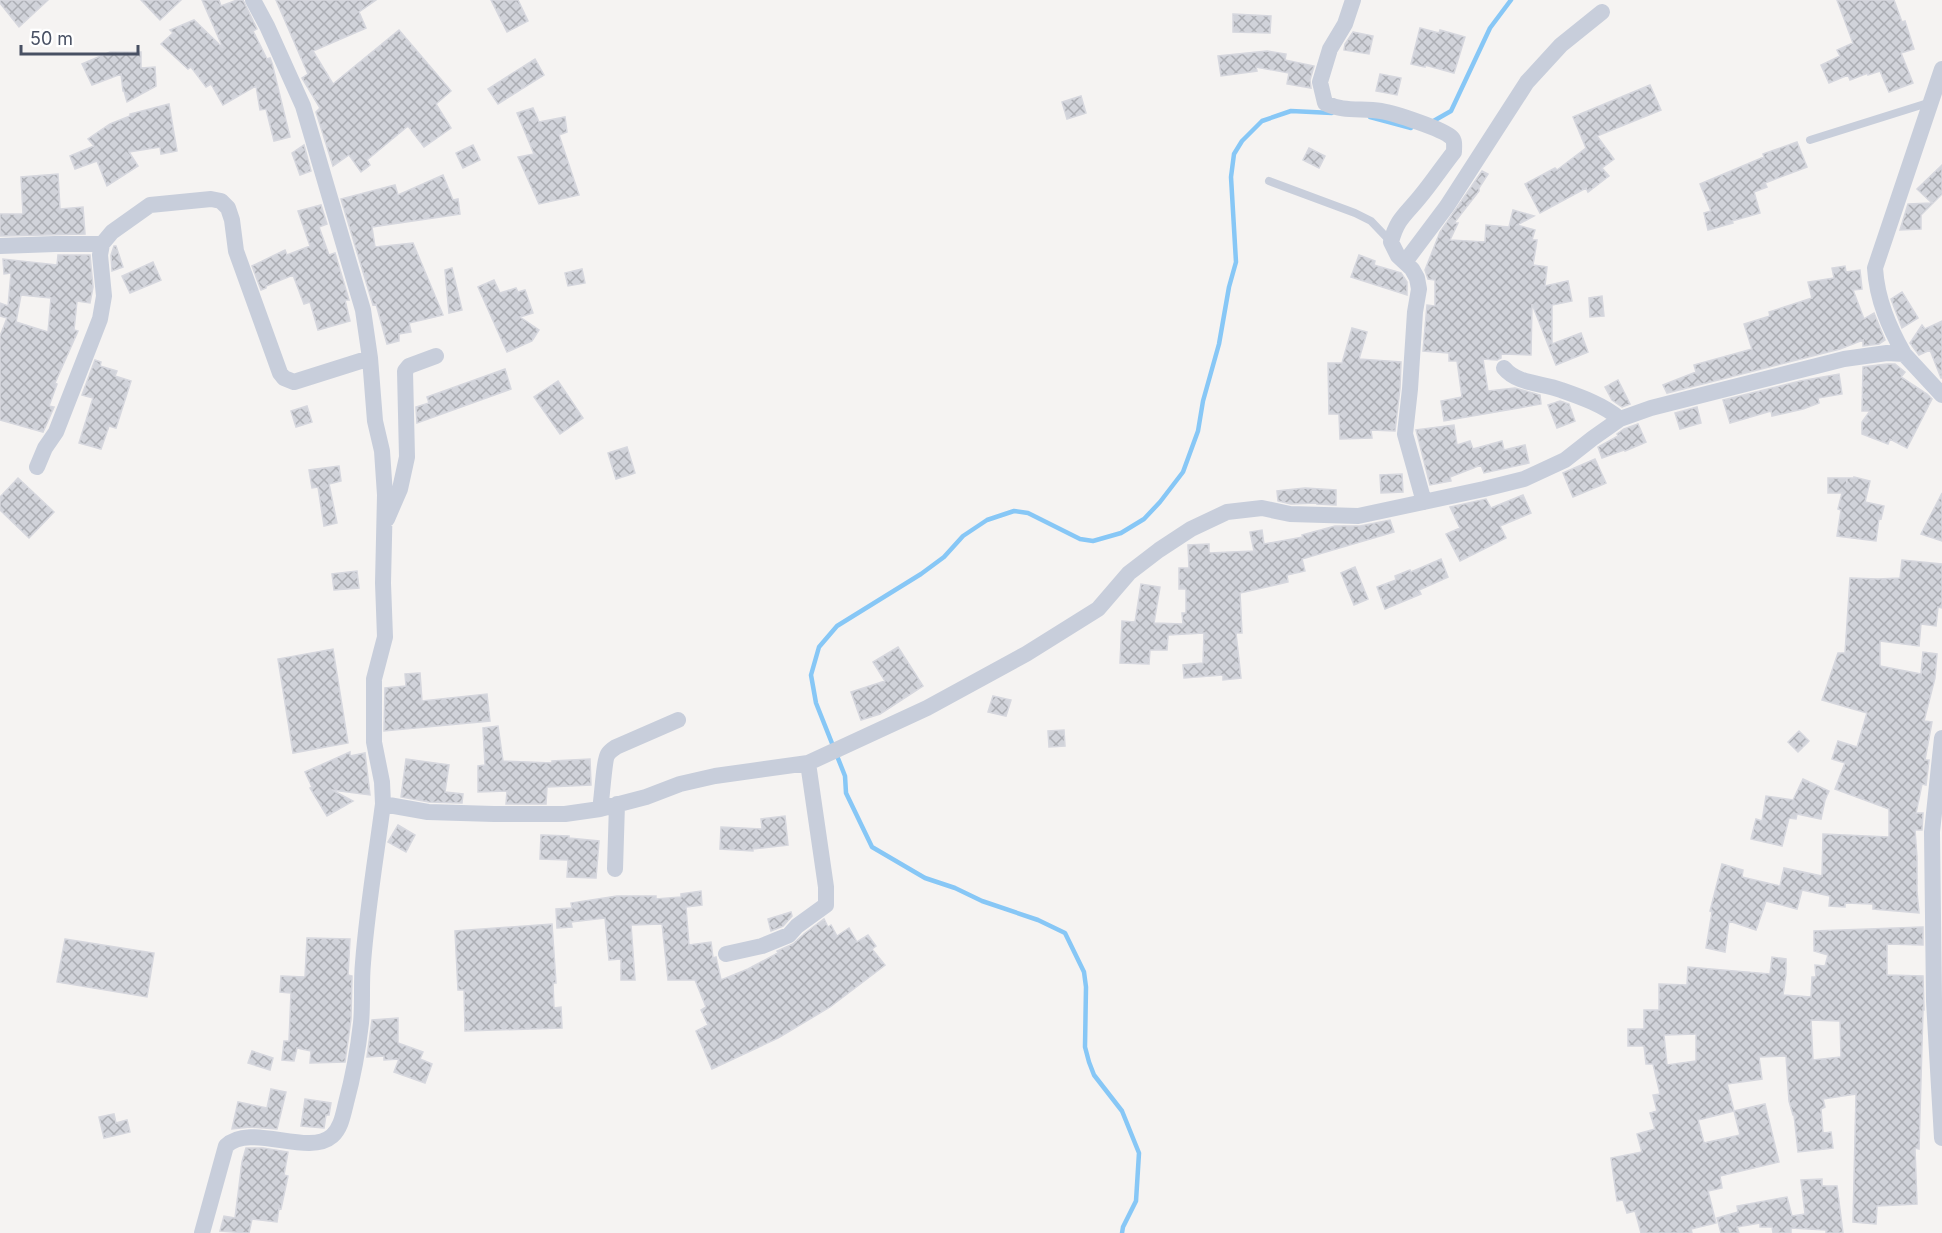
<svg xmlns="http://www.w3.org/2000/svg" width="1942" height="1233" font-family="Inter,sans-serif">
	<defs>
		<pattern id="building-cross-hatch" width="8" height="8" patternUnits="userSpaceOnUse" patternTransform="scale(1.5)"><rect width="8" height="8" fill="#d1d3da"/><path d="M0 0l8 8M0 8l8-8" fill="none" stroke="#acaeb4"/></pattern>
	</defs>
	<rect width="100%" height="100%" fill="#f5f3f2"/>
	<g fill="none" stroke-linecap="round" stroke-linejoin="round">
		<path stroke="#87c7f6" stroke-width="4.5" d="M 1370,117 L 1411,128
			M 1430,123 L 1451,111 L 1490,28 L 1511,0
			M 1122,1233 L 1123,1227 L 1136,1201 L 1139,1153 L 1122,1111 L 1094,1075 L 1089,1062 L 1085,1047 L 1086,987 L 1084,972 L 1065,933 L 1038,920 L 982,901 L 955,888 L 925,878 L 872,847 L 846,793 L 845,776 L 816,703 L 811,675 L 819,647 L 837,626 L 921,574 L 944,557 L 963,536 L 987,520 L 1014,511 L 1028,513 L 1080,539 L 1093,541 L 1121,533 L 1144,519 L 1160,502 L 1183,472 L 1198,431 L 1203,401 L 1219,344 L 1229,287 L 1236,262 L 1231,177 L 1234,154 L 1242,141 L 1262,121 L 1291,111 L 1332,113"/>
	</g>
	<path fill="url(#building-cross-hatch)" stroke="#d6d7de" stroke-width="1.5" fill-rule="evenodd" d="M 0,0 L 48,0 L 19,27 L 0,3 Z
		M 141,0 L 181,0 L 160,20 Z
		M 202,0 L 219,0 L 221,6 L 237,0 L 243,0 L 257,29 L 253,31 L 267,59 L 270,58 L 272,63 L 290,137 L 274,141 L 266,109 L 260,110 L 256,86 L 223,105 L 211,84 L 206,87 L 191,67 L 188,69 L 161,44 L 173,33 L 170,30 L 194,20 L 223,48 Z
		M 276,0 L 376,0 L 359,12 L 366,28 L 313,51 L 333,84 L 399,30 L 451,91 L 436,104 L 451,128 L 424,147 L 408,126 L 367,160 L 370,165 L 361,172 L 349,155 L 333,166 L 316,112 L 320,108 L 302,78 L 308,74 Z
		M 491,0 L 518,0 L 528,21 L 507,32 Z
		M 1837,0 L 1894,0 L 1902,22 L 1905,21 L 1914,49 L 1901,53 L 1913,83 L 1889,92 L 1880,71 L 1868,75 L 1868,73 L 1850,80 L 1848,75 L 1829,83 L 1821,65 L 1840,56 L 1837,50 L 1853,43 Z
		M 1233,14 L 1271,16 L 1270,33 L 1233,32 Z
		M 1420,28 L 1439,33 L 1440,30 L 1465,37 L 1454,73 L 1425,65 L 1425,67 L 1411,64 Z
		M 1353,32 L 1373,36 L 1369,54 L 1344,50 L 1345,44 Z
		M 1267,51 L 1286,54 L 1285,60 L 1314,66 L 1310,80 L 1311,88 L 1287,84 L 1289,73 L 1256,67 L 1257,71 L 1221,76 L 1218,56 Z
		M 110,52 L 141,52 L 141,68 L 155,67 L 156,86 L 127,102 L 124,91 L 123,91 L 121,74 L 92,85 L 82,64 Z
		M 535,59 L 544,75 L 498,104 L 488,89 Z
		M 1380,74 L 1401,78 L 1397,95 L 1376,91 Z
		M 1650,85 L 1661,110 L 1597,136 L 1614,159 L 1602,168 L 1609,176 L 1588,192 L 1586,188 L 1540,213 L 1525,184 L 1555,168 L 1557,170 L 1586,148 L 1573,117 Z
		M 1081,96 L 1086,113 L 1067,119 L 1062,102 Z
		M 169,104 L 177,151 L 161,154 L 160,147 L 129,152 L 138,166 L 107,186 L 97,161 L 75,169 L 70,156 L 94,146 L 88,139 L 110,124 L 130,116 L 130,114 Z
		M 533,108 L 539,122 L 565,117 L 567,132 L 559,135 L 579,195 L 539,204 L 518,157 L 534,154 L 517,113 Z
		M 1797,142 L 1807,167 L 1765,183 L 1767,187 L 1754,192 L 1760,213 L 1732,221 L 1733,223 L 1708,230 L 1704,213 L 1711,211 L 1700,184 L 1764,157 L 1763,154 Z
		M 304,145 L 311,171 L 300,175 L 292,153 Z
		M 473,145 L 480,160 L 463,168 L 456,153 Z
		M 1309,148 L 1325,156 L 1319,168 L 1303,160 Z
		M 1942,165 L 1942,194 L 1921,215 L 1921,229 L 1900,230 L 1908,204 L 1932,203 L 1917,189 Z
		M 1482,171 L 1488,174 L 1479,188 L 1479,191 L 1454,223 L 1458,223 L 1450,240 L 1485,242 L 1486,225 L 1509,227 L 1513,210 L 1534,216 L 1517,225 L 1535,230 L 1532,240 L 1537,240 L 1533,265 L 1547,267 L 1545,286 L 1568,281 L 1572,301 L 1552,305 L 1552,344 L 1581,333 L 1588,352 L 1556,365 L 1532,304 L 1531,355 L 1501,354 L 1501,358 L 1497,360 L 1483,359 L 1488,391 L 1515,388 L 1540,395 L 1541,404 L 1444,421 L 1441,401 L 1462,397 L 1457,361 L 1449,361 L 1449,353 L 1423,351 L 1427,305 L 1435,306 L 1435,280 L 1428,279 L 1425,270 L 1440,232 Z
		M 58,174 L 60,209 L 83,207 L 85,234 L 0,236 L 0,214 L 23,214 L 21,177 Z
		M 443,175 L 453,200 L 458,199 L 460,214 L 372,227 L 375,247 L 413,243 L 443,315 L 409,323 L 411,332 L 399,334 L 399,341 L 387,344 L 376,304 L 373,305 L 341,199 L 395,185 L 398,195 Z
		M 321,205 L 327,224 L 319,227 L 329,255 L 335,253 L 349,300 L 345,300 L 350,321 L 318,330 L 310,302 L 304,304 L 293,275 L 266,286 L 266,288 L 261,290 L 252,266 L 285,250 L 287,255 L 310,246 L 298,211 Z
		M 114,246 L 116,246 L 123,267 L 112,271 L 111,255 Z
		M 58,255 L 90,255 L 93,287 L 90,303 L 77,301 L 74,330 L 78,331 L 55,383 L 57,384 L 49,406 L 54,407 L 43,432 L 0,420 L 0,336 L 7,318 L 0,316 L 0,303 L 8,306 L 11,273 L 4,274 L 3,259 L 57,265 ZM 21,295 L 51,298 L 48,332 L 16,322 Z
		M 1359,255 L 1375,261 L 1374,265 L 1401,273 L 1407,282 L 1407,295 L 1351,277 Z
		M 153,262 L 161,280 L 130,293 L 122,276 Z
		M 1845,266 L 1846,272 L 1860,270 L 1862,289 L 1853,290 L 1864,319 L 1874,313 L 1885,340 L 1879,344 L 1863,346 L 1863,340 L 1840,349 L 1667,393 L 1663,385 L 1696,372 L 1694,365 L 1752,349 L 1744,324 L 1770,316 L 1769,312 L 1812,298 L 1808,282 L 1834,278 L 1832,268 Z
		M 452,268 L 462,310 L 449,313 L 445,270 Z
		M 582,269 L 585,283 L 568,286 L 565,273 Z
		M 494,280 L 500,293 L 516,288 L 518,292 L 525,290 L 533,313 L 520,317 L 539,330 L 532,341 L 507,352 L 478,287 Z
		M 1902,292 L 1918,318 L 1902,328 L 1891,299 Z
		M 1602,296 L 1604,316 L 1590,317 L 1589,298 Z
		M 1942,321 L 1942,378 L 1941,378 L 1930,350 L 1919,355 L 1910,343 L 1922,325 L 1925,329 Z
		M 1352,328 L 1367,332 L 1359,359 L 1401,362 L 1400,388 L 1395,431 L 1371,430 L 1372,438 L 1340,439 L 1339,414 L 1329,414 L 1328,363 L 1342,363 Z
		M 95,360 L 101,362 L 100,366 L 117,371 L 115,376 L 131,381 L 116,428 L 109,426 L 101,449 L 79,443 L 93,398 L 82,395 Z
		M 1887,364 L 1895,364 L 1905,372 L 1901,377 L 1927,394 L 1932,399 L 1907,448 L 1890,439 L 1888,444 L 1862,434 L 1862,422 L 1870,411 L 1862,411 L 1863,367 Z
		M 505,369 L 511,389 L 417,423 L 416,407 L 429,403 L 427,397 Z
		M 1839,374 L 1842,394 L 1818,398 L 1819,403 L 1803,409 L 1772,416 L 1771,411 L 1730,423 L 1723,400 L 1800,381 Z
		M 1618,380 L 1630,404 L 1622,407 L 1612,400 L 1605,387 Z
		M 558,381 L 583,418 L 560,434 L 534,397 Z
		M 1560,401 L 1569,404 L 1575,421 L 1557,428 L 1548,405 Z
		M 307,406 L 312,422 L 296,427 L 291,411 Z
		M 1697,407 L 1701,423 L 1680,429 L 1675,413 Z
		M 1638,424 L 1646,442 L 1625,451 L 1624,450 L 1602,458 L 1598,447 L 1618,436 L 1617,434 L 1624,429 Z
		M 1454,425 L 1457,445 L 1470,441 L 1473,449 L 1502,441 L 1504,450 L 1525,445 L 1529,463 L 1484,473 L 1481,465 L 1450,477 L 1451,481 L 1430,485 L 1416,430 Z
		M 627,447 L 635,473 L 616,479 L 608,453 Z
		M 1595,459 L 1606,483 L 1573,497 L 1563,473 Z
		M 339,466 L 341,481 L 329,484 L 337,523 L 324,526 L 318,487 L 312,488 L 309,470 Z
		M 1402,474 L 1403,492 L 1381,493 L 1380,475 Z
		M 1854,477 L 1870,481 L 1865,502 L 1884,506 L 1881,519 L 1879,518 L 1876,541 L 1837,536 L 1841,510 L 1838,509 L 1842,493 L 1828,493 L 1828,478 L 1846,478 L 1847,483 L 1847,478 L 1854,478 Z
		M 18,478 L 54,512 L 29,538 L 0,510 L 0,497 Z
		M 1305,488 L 1336,490 L 1336,505 L 1317,504 L 1317,503 L 1291,504 L 1278,501 L 1277,491 Z
		M 1942,493 L 1942,541 L 1921,534 Z
		M 1523,495 L 1531,513 L 1500,526 L 1506,538 L 1460,561 L 1446,534 L 1460,528 L 1450,507 L 1486,499 L 1491,508 Z
		M 1390,520 L 1394,532 L 1302,559 L 1305,571 L 1287,575 L 1288,582 L 1240,593 L 1242,633 L 1236,633 L 1241,678 L 1223,680 L 1223,675 L 1184,678 L 1183,665 L 1203,663 L 1204,633 L 1168,635 L 1167,650 L 1150,650 L 1149,664 L 1120,663 L 1122,621 L 1135,622 L 1141,584 L 1160,587 L 1154,623 L 1183,624 L 1182,613 L 1186,613 L 1186,589 L 1179,589 L 1179,568 L 1189,568 L 1188,545 L 1209,544 L 1209,553 L 1254,551 L 1250,532 L 1262,530 L 1264,544 L 1303,537 L 1302,535 L 1335,526 L 1360,526 Z
		M 1441,559 L 1448,577 L 1419,590 L 1421,594 L 1385,609 L 1377,587 L 1396,580 L 1395,576 L 1410,570 L 1411,572 Z
		M 1902,560 L 1942,564 L 1942,608 L 1938,607 L 1936,626 L 1921,624 L 1919,646 L 1880,641 L 1880,666 L 1921,674 L 1923,652 L 1937,654 L 1935,678 L 1924,721 L 1932,722 L 1925,760 L 1929,760 L 1926,785 L 1922,784 L 1916,813 L 1923,813 L 1922,830 L 1915,830 L 1917,857 L 1917,892 L 1919,913 L 1873,909 L 1873,904 L 1845,903 L 1845,907 L 1829,906 L 1830,896 L 1802,890 L 1797,909 L 1766,901 L 1756,930 L 1729,921 L 1725,952 L 1706,948 L 1712,912 L 1710,911 L 1722,864 L 1743,870 L 1742,877 L 1780,886 L 1784,868 L 1822,876 L 1823,834 L 1889,837 L 1889,809 L 1835,789 L 1845,763 L 1832,759 L 1838,741 L 1857,747 L 1867,713 L 1822,700 L 1838,653 L 1845,653 L 1850,578 L 1878,579 L 1900,578 Z
		M 1355,567 L 1368,599 L 1354,605 L 1341,573 Z
		M 357,571 L 359,588 L 334,590 L 332,574 Z
		M 898,647 L 923,686 L 880,714 L 861,720 L 851,692 L 885,681 L 873,662 Z
		M 333,649 L 348,743 L 293,753 L 278,659 Z
		M 420,673 L 422,701 L 487,694 L 490,721 L 384,731 L 385,688 L 406,686 L 405,674 Z
		M 993,696 L 1011,700 L 1006,716 L 988,712 Z
		M 498,726 L 503,761 L 552,763 L 552,761 L 590,759 L 591,785 L 547,787 L 546,804 L 506,804 L 507,791 L 478,792 L 478,766 L 485,765 L 483,728 Z
		M 1064,730 L 1065,746 L 1049,747 L 1048,731 Z
		M 1799,731 L 1809,741 L 1798,752 L 1788,742 Z
		M 350,752 L 350,756 L 365,753 L 370,795 L 332,790 L 353,801 L 327,816 L 310,788 L 312,787 L 305,772 Z
		M 406,759 L 449,765 L 445,792 L 463,794 L 462,803 L 429,802 L 401,797 Z
		M 1803,779 L 1829,791 L 1825,800 L 1821,819 L 1797,814 L 1796,819 L 1789,818 L 1782,846 L 1751,839 L 1756,819 L 1762,821 L 1766,796 L 1793,800 Z
		M 785,816 L 788,845 L 753,849 L 753,851 L 720,849 L 721,827 L 762,829 L 761,819 Z
		M 398,825 L 415,835 L 406,852 L 388,842 Z
		M 541,835 L 569,836 L 569,838 L 599,841 L 596,878 L 567,877 L 568,860 L 540,859 Z
		M 701,891 L 702,905 L 686,907 L 689,945 L 711,942 L 713,958 L 716,957 L 721,980 L 748,969 L 778,953 L 777,951 L 793,944 L 804,934 L 824,919 L 828,927 L 831,925 L 837,936 L 849,928 L 857,942 L 868,935 L 876,946 L 872,949 L 885,965 L 830,1007 L 778,1038 L 712,1069 L 696,1031 L 708,1025 L 701,1010 L 706,1007 L 695,980 L 668,980 L 662,924 L 631,925 L 635,980 L 621,980 L 621,959 L 609,960 L 605,918 L 571,922 L 572,927 L 557,928 L 556,909 L 572,908 L 571,903 L 617,896 L 656,896 L 656,899 L 681,897 L 681,894 Z
		M 791,912 L 792,916 L 783,926 L 771,931 L 768,919 Z
		M 552,924 L 556,983 L 553,983 L 554,1008 L 561,1007 L 562,1028 L 465,1031 L 464,990 L 458,990 L 455,931 Z
		M 1923,927 L 1923,945 L 1887,944 L 1887,975 L 1923,976 L 1924,1010 L 1923,1010 L 1919,1149 L 1915,1148 L 1917,1204 L 1877,1206 L 1876,1224 L 1853,1222 L 1856,1094 L 1823,1099 L 1825,1107 L 1821,1109 L 1823,1133 L 1831,1132 L 1833,1148 L 1798,1152 L 1794,1115 L 1793,1115 L 1789,1101 L 1786,1056 L 1759,1057 L 1762,1079 L 1727,1084 L 1734,1111 L 1765,1104 L 1779,1162 L 1720,1176 L 1722,1188 L 1708,1191 L 1716,1223 L 1691,1229 L 1692,1233 L 1641,1233 L 1635,1211 L 1627,1213 L 1623,1200 L 1617,1201 L 1611,1158 L 1642,1152 L 1637,1134 L 1655,1129 L 1650,1113 L 1657,1111 L 1653,1095 L 1660,1094 L 1653,1064 L 1646,1064 L 1644,1046 L 1628,1046 L 1628,1029 L 1644,1029 L 1644,1010 L 1659,1010 L 1659,984 L 1687,985 L 1688,967 L 1770,974 L 1772,957 L 1786,959 L 1786,974 L 1783,995 L 1811,997 L 1812,977 L 1816,977 L 1815,965 L 1825,966 L 1828,955 L 1814,951 L 1814,931 ZM 1811,1020 L 1840,1021 L 1841,1057 L 1813,1060 ZM 1696,1034 L 1696,1061 L 1667,1065 L 1664,1035 ZM 1734,1111 L 1740,1135 L 1704,1143 L 1698,1120 Z
		M 307,938 L 350,939 L 348,975 L 352,976 L 351,1019 L 345,1062 L 310,1063 L 311,1051 L 297,1048 L 294,1061 L 282,1060 L 284,1041 L 289,1041 L 291,993 L 280,992 L 281,976 L 305,977 Z
		M 65,939 L 154,953 L 147,997 L 57,982 Z
		M 398,1018 L 398,1043 L 423,1052 L 420,1059 L 432,1064 L 425,1083 L 394,1072 L 399,1059 L 384,1060 L 384,1056 L 367,1057 L 372,1020 Z
		M 252,1051 L 273,1058 L 270,1070 L 248,1063 Z
		M 271,1089 L 286,1092 L 277,1129 L 250,1127 L 232,1129 L 238,1102 L 267,1108 Z
		M 305,1099 L 331,1103 L 329,1115 L 326,1115 L 324,1128 L 301,1126 Z
		M 114,1114 L 116,1123 L 127,1120 L 130,1132 L 104,1138 L 99,1117 Z
		M 246,1148 L 263,1148 L 288,1152 L 284,1175 L 288,1176 L 281,1209 L 279,1208 L 277,1222 L 252,1219 L 249,1233 L 220,1231 L 224,1216 L 235,1218 L 242,1162 Z
		M 1822,1179 L 1822,1186 L 1837,1186 L 1843,1233 L 1826,1233 L 1826,1230 L 1791,1228 L 1791,1233 L 1773,1233 L 1772,1227 L 1760,1227 L 1760,1223 L 1737,1227 L 1739,1233 L 1721,1233 L 1717,1218 L 1738,1212 L 1737,1206 L 1787,1197 L 1792,1216 L 1805,1214 L 1801,1180 Z"/>
	<g fill="none" stroke-linecap="round" stroke-linejoin="round">
		<path stroke="#c8cedb" stroke-width="8" d="M 1810,140 L 1931,102
			M 1269,181 L 1355,213 L 1371,221 L 1391,242"/>
		<path stroke="#c8cedb" stroke-width="16" d="M 1353,0 L 1345,24 L 1330,49 L 1320,82 L 1325,103 C 1343,112 1361,108 1381,111 C 1393,113 1444,129 1452,138 C 1455,141 1454,147 1454,152 C 1442,167 1431,184 1419,198 C 1405,215 1397,219 1391,242 L 1398,256 L 1412,269 L 1417,278 L 1419,289 L 1415,312 L 1410,389 L 1405,434 L 1424,502
			M 0,246 L 55,244 L 102,244
			M 1405,262 L 1447,206 L 1527,82 L 1561,45 L 1602,12
			M 1904,354 C 1889,327 1877,300 1875,268 L 1942,69
			M 1504,368 C 1517,384 1542,383 1561,390 C 1581,397 1604,405 1620,419
			M 37,467 L 45,448 L 56,432 L 100,319 L 104,296 L 100,255 L 102,244 L 112,232 L 150,205 L 211,199 L 221,201 L 228,208 L 232,220 L 236,251 L 280,373 L 284,378 L 294,382 L 370,358
			M 387,519 L 400,489 L 407,457 L 405,371 L 409,366 L 436,356
			M 1942,738 L 1932,832 L 1934,1001 L 1942,1138
			M 383,804 L 428,812 L 494,814 L 565,814 L 600,809 L 646,797 L 680,784 L 715,776 L 808,763 L 927,708 L 1026,654 L 1098,609 L 1129,573 L 1159,550 L 1191,529 L 1227,512 L 1262,508 L 1290,514 L 1358,516 L 1484,489 L 1524,479 L 1565,460 L 1593,438 L 1620,419 L 1651,408 L 1844,359 L 1887,353 L 1904,354 L 1942,395
			M 600,809 C 602,799 604,759 608,754 C 610,751 613,749 616,747 L 678,720
			M 615,869 L 617,804
			M 726,954 L 762,946 L 789,935 L 797,926 L 826,905 L 826,887 L 808,763
			M 202,1233 L 226,1146 C 250,1122 308,1157 332,1136 C 341,1128 343,1115 346,1103 C 353,1077 358,1050 361,1023 C 363,1003 361,983 363,963 C 367,910 376,857 383,804 L 382,782 L 374,742 L 374,679 L 385,637 L 383,583 L 385,495 L 382,451 L 375,421 L 370,358 L 363,310 L 303,106 L 267,26 L 253,0"/>
	</g>
	<path d="M21 45v9h117v-9" fill="none" stroke="#485063" stroke-width="3"/>
	<text x="30" y="45" font-size="18" fill="#485063" stroke="#ffffff" stroke-width="4.5" paint-order="stroke">50 m</text>
</svg>
